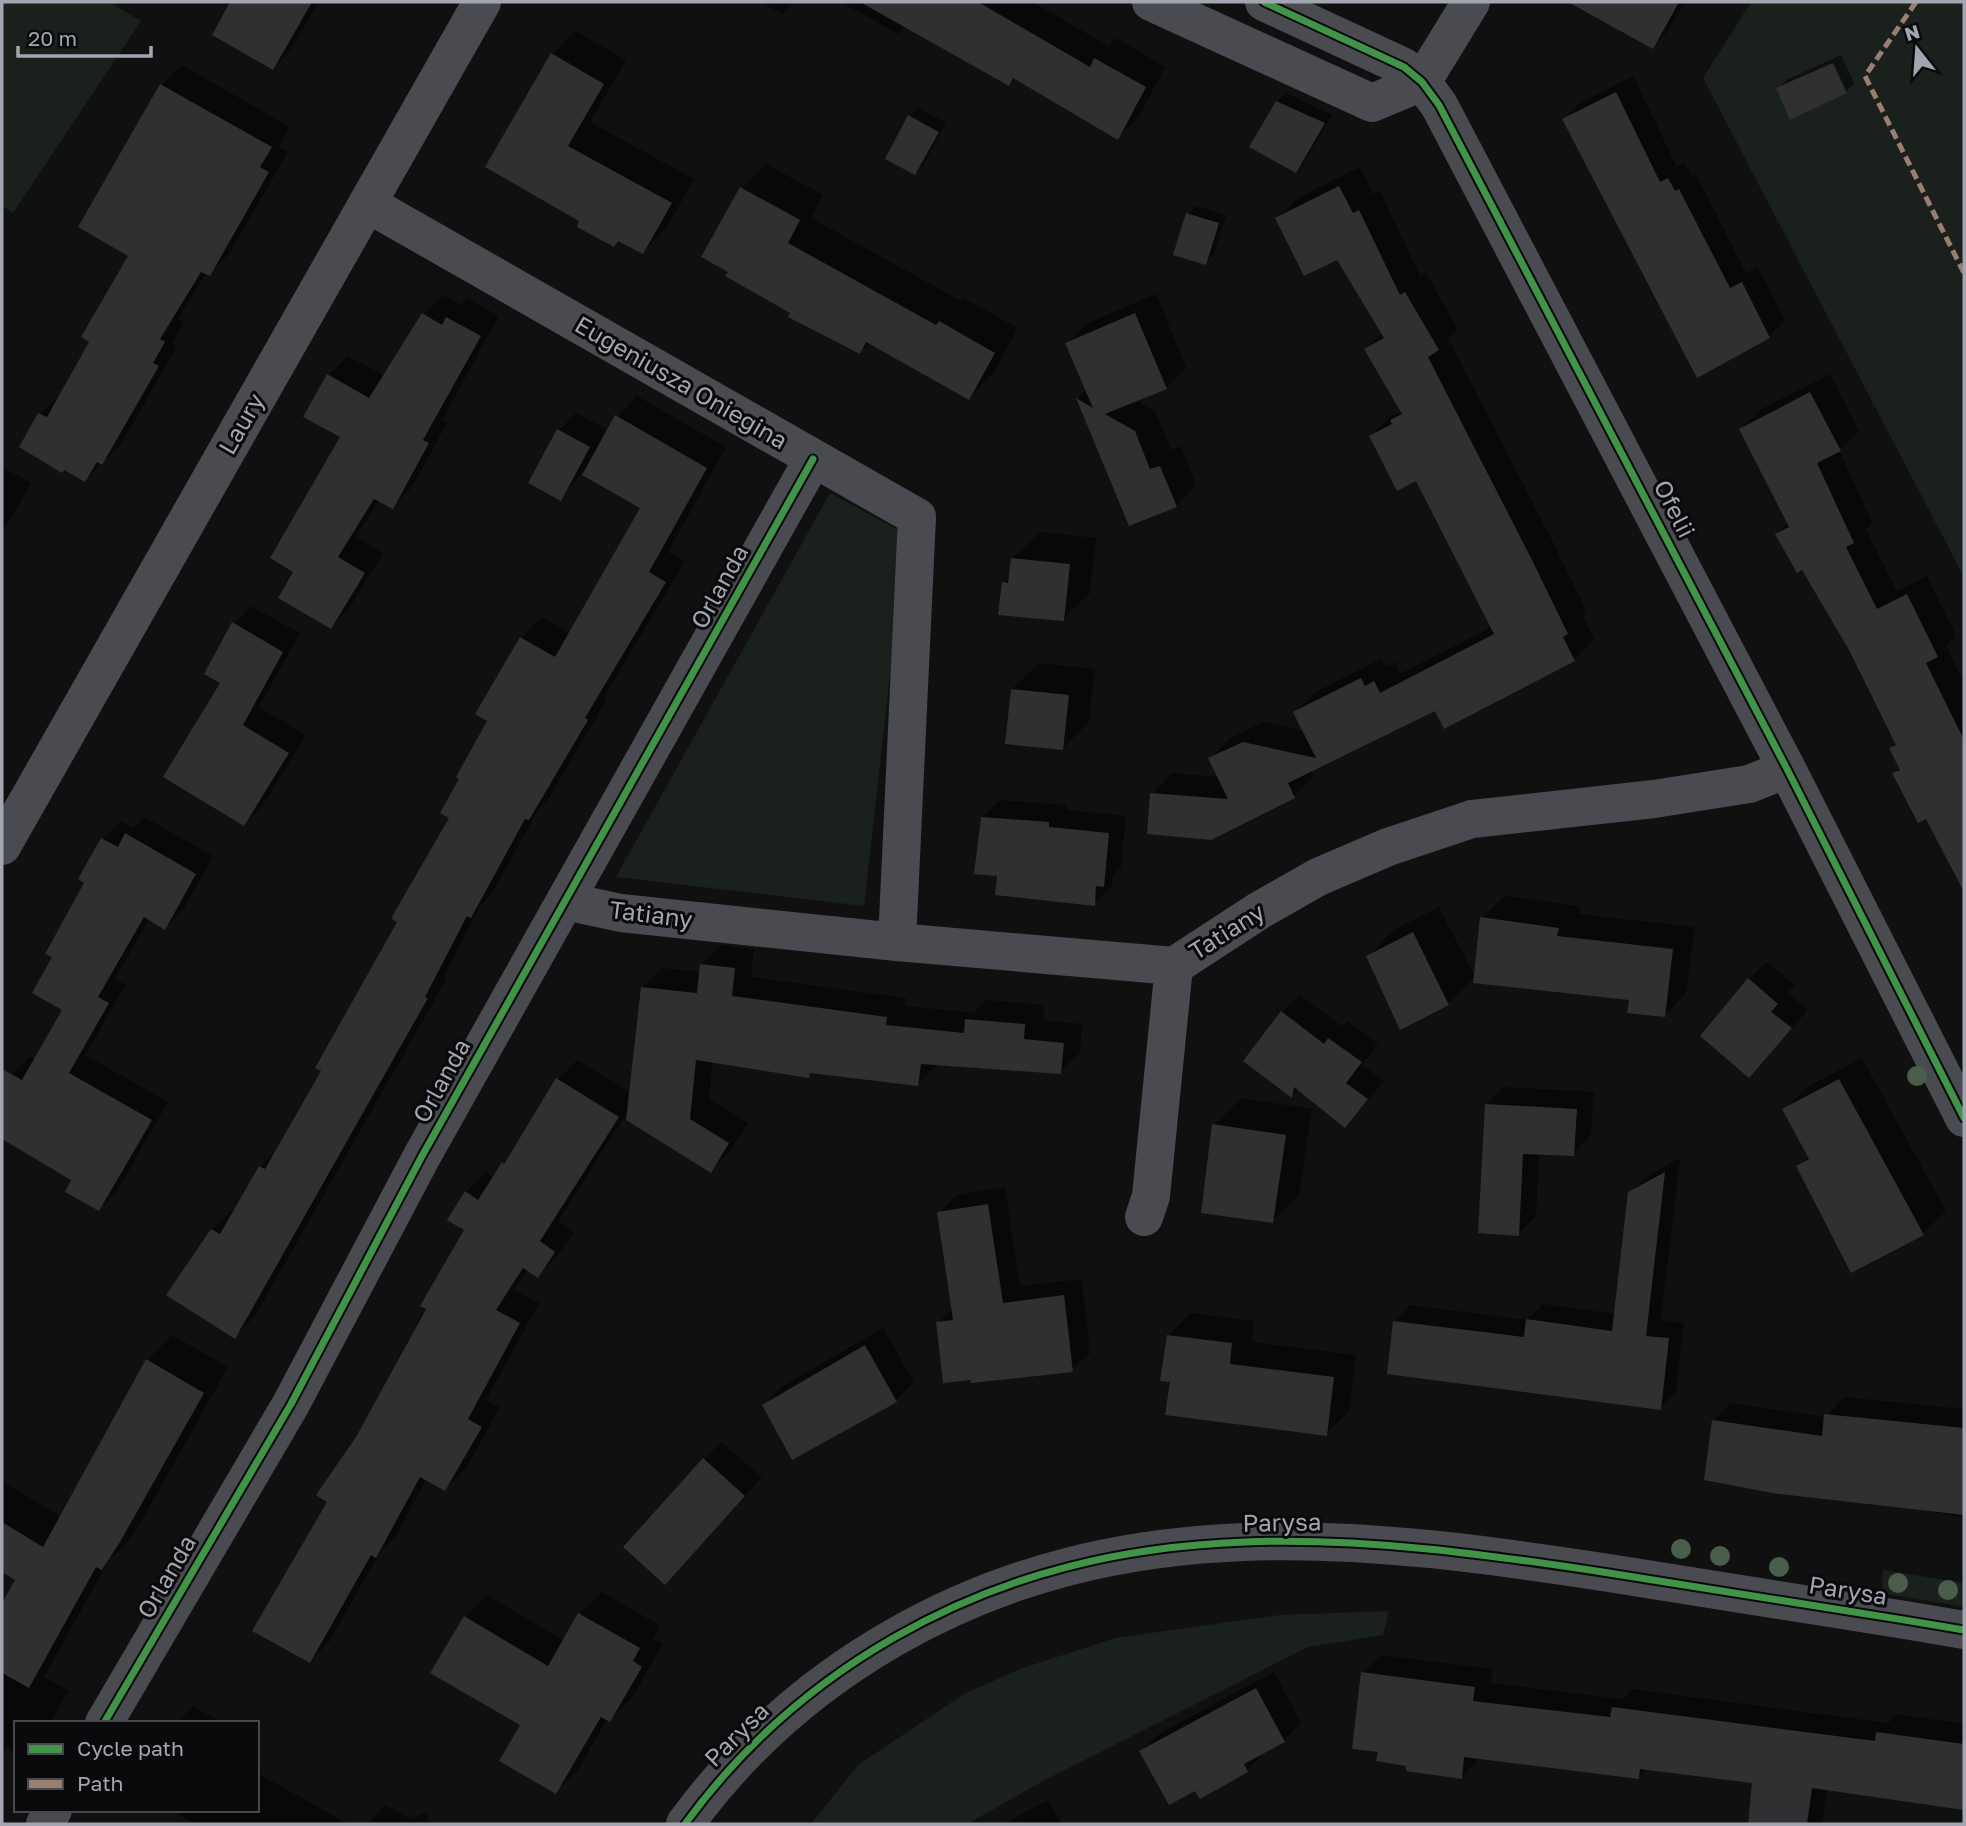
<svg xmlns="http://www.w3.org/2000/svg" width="1966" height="1826" font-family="'Golos Text',sans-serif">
	<rect width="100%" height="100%" fill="#101010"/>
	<path fill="#1a201b" d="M 2,2 L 109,2 L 141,21 L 13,213 L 2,206 Z
		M 1751,2 L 1964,2 L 1964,577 L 1703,78 Z
		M 830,493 L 906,534 L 864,906 L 616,877 Z
		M 1883,1570 L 1964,1583 L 1964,1607 L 1881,1593 Z
		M 1389,1611 L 1383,1635 L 1308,1647 L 1045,1780 L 967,1824 L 811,1824 L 858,1765 L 964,1694 L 1020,1669 L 1115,1638 L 1280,1615 Z"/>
	<path fill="#0007" d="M 232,2 L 318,2 L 291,50 L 273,68 L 214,34 Z
		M 761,2 L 794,2 L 782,14 Z
		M 841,2 L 1033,2 L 1108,46 L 1116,38 L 1165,67 L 1138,118 L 1118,138 L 1015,78 L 1008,84 L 906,26 L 898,34 Z
		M 1571,2 L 1685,2 L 1669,30 L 1653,46 Z
		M 575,31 L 626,60 L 590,122 L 694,179 L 666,229 L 643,252 L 487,167 L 552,55 Z
		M 1841,55 L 1854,83 L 1846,92 L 1778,89 L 1786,80 Z
		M 182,65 L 290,127 L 279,147 L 288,152 L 229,254 L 209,274 L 206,273 L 178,319 L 184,322 L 172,343 L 177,346 L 122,443 L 85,480 L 40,414 L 61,395 L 91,341 L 131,255 L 81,227 L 162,85 Z
		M 1633,76 L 1677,167 L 1684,163 L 1691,176 L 1696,174 L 1746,273 L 1758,267 L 1785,320 L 1769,337 L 1564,119 L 1580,103 Z
		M 1286,93 L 1332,115 L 1304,163 L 1296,171 L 1277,102 Z
		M 918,108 L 946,123 L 923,165 L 915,173 L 910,116 Z
		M 766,164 L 823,195 L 811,218 L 961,301 L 964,298 L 1018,328 L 993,374 L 968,398 L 870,342 L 860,352 L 792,312 L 742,188 Z
		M 1360,167 L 1373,194 L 1380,191 L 1420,276 L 1426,273 L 1458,329 L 1448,338 L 1552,540 L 1587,612 L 1583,616 L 1594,639 L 1574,659 L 1436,709 L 1311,770 L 1314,776 L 1294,796 L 1211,838 L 1152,794 L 1172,773 L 1219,777 L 1210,759 L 1230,738 L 1264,722 L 1305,731 L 1296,712 L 1316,692 L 1381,659 L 1386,667 L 1395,662 L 1400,674 L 1493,626 L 1416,479 L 1371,436 L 1391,416 L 1402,411 L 1366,349 L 1383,333 L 1337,257 L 1277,219 L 1298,198 Z
		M 1196,206 L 1226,215 L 1214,255 L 1205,263 L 1188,214 Z
		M 1156,294 L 1186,368 L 1166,388 L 1135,400 L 1155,411 L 1171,450 L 1181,446 L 1196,485 L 1176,506 L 1129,523 L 1078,398 L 1087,389 L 1067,343 L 1088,323 Z
		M 443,295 L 461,305 L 467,298 L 499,316 L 442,420 L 447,423 L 412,487 L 392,507 L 379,500 L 356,537 L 383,553 L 350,607 L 331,627 L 296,571 L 342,436 L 328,375 L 348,356 L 385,376 L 423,315 Z
		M 1830,374 L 1859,431 L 1839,450 L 1872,522 L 1866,529 L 1897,591 L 1927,576 L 1956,636 L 1946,646 L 1964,683 L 1964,889 L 1927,817 L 1894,773 L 1900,767 L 1891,749 L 1897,743 L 1851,650 L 1803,567 L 1777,534 L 1789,522 L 1741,429 L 1760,410 Z
		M 637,396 L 726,447 L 668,552 L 685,561 L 604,697 L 607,699 L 549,798 L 538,810 L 491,895 L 480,906 L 444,976 L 447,978 L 255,1316 L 235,1336 L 212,1230 L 232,1210 L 235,1211 L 260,1167 L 279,1148 L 323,1071 L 451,817 L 489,721 L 477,714 L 521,638 L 542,617 L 570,634 L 642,507 L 582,473 L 560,499 L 559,430 L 576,413 L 609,430 L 617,417 Z
		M 2,467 L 31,483 L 2,534 Z
		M 1040,532 L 1096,538 L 1090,593 L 1063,619 L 1004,583 L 1011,576 L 1013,558 Z
		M 251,606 L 300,633 L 259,707 L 306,735 L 262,806 L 244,824 L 222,683 L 234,623 Z
		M 1039,663 L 1095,669 L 1089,722 L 1063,748 L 1012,689 Z
		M 1000,800 L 1066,805 L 1066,810 L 1126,816 L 1121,867 L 1113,876 L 1112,886 L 1094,904 L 999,875 L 982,817 Z
		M 144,817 L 213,856 L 183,910 L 165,928 L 149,919 L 115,979 L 126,985 L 85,1055 L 168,1102 L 117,1191 L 99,1209 L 74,1179 L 2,1137 L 2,1092 L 12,1074 L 30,1057 L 35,1060 L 64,1009 L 54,956 L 103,839 L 121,821 L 133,828 Z
		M 1505,896 L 1580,906 L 1579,914 L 1695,927 L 1686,993 L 1664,1016 L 1482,918 Z
		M 1439,907 L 1475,977 L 1448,1004 L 1368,956 L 1395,929 Z
		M 721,945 L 754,949 L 751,977 L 906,998 L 905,1006 L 974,1013 L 986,1000 L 1044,1005 L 1043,1020 L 1082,1024 L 1080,1053 L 1060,1072 L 937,1065 L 917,1084 L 812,1072 L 808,1076 L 713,1061 L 709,1099 L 748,1123 L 730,1151 L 710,1171 L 630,1108 L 558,1221 L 574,1232 L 557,1256 L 538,1276 L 528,1269 L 514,1290 L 539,1303 L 486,1400 L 500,1407 L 465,1470 L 445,1489 L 426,1479 L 396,1536 L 380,1552 L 329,1642 L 310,1661 L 329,1501 L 357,1438 L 466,1230 L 466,1192 L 486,1172 L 494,1178 L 558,1080 L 577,1060 L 631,1093 L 642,988 L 662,968 L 701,972 L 701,965 Z
		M 1767,962 L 1795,985 L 1788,993 L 1808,1010 L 1749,1075 L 1749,979 Z
		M 1300,995 L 1342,1026 L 1347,1021 L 1378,1044 L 1362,1065 L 1384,1081 L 1345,1126 L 1298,1089 L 1292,1096 L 1282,1012 Z
		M 1862,1058 L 1946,1211 L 1923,1234 L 1798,1167 L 1809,1156 L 1784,1110 L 1807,1087 Z
		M 1504,1087 L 1594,1092 L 1591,1136 L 1573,1154 L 1539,1153 L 1536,1216 L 1518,1234 L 1486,1105 Z
		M 1241,1098 L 1312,1109 L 1299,1195 L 1272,1221 L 1214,1125 Z
		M 1680,1158 L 1661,1320 L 1684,1323 L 1676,1392 L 1660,1408 L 1395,1321 L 1410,1305 L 1527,1320 L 1543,1304 L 1615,1314 L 1629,1193 L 1646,1177 Z
		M 1005,1187 L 1020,1286 L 1082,1279 L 1090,1353 L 1072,1370 L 973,1378 L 938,1323 L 953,1308 L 939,1213 L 957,1195 Z
		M 1191,1313 L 1254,1321 L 1252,1342 L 1356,1355 L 1349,1411 L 1326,1434 L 1171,1380 L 1169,1335 Z
		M 883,1328 L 914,1382 L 896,1400 L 792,1458 L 764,1405 L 781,1387 Z
		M 172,1335 L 228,1367 L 145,1515 L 127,1543 L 109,1560 L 44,1677 L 69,1691 L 50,1723 L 16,1723 L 16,1754 L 6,1748 L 2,1755 L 2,1606 L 17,1579 L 2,1570 L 2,1481 L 61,1517 L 147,1360 Z
		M 1844,1397 L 1964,1409 L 1964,1517 L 1934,1513 L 1934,1510 L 1713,1421 L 1731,1403 L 1826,1417 Z
		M 721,1442 L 762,1477 L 683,1565 L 704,1459 Z
		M 602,1592 L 661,1626 L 653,1639 L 663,1644 L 632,1698 L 610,1720 L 607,1719 L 578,1770 L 555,1792 L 465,1617 L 487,1595 L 564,1641 L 580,1614 Z
		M 1381,1655 L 1493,1669 L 1490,1683 L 1622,1699 L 1632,1689 L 1888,1723 L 1896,1714 L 1964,1724 L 1964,1808 L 1827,1788 L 1822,1824 L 1749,1824 L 1753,1782 L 1648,1768 L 1639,1778 L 1480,1758 L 1462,1777 L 1408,1764 L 1380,1750 L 1363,1673 Z
		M 1274,1672 L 1301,1723 L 1284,1741 L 1264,1751 L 1247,1771 L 1196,1789 L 1141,1751 L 1159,1734 Z
		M 193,1706 L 223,1723 L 176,1723 Z
		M 257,1773 L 349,1824 L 194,1824 L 171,1810 L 257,1810 Z
		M 1048,1800 L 1062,1824 L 1003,1824 Z
		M 386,1805 L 411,1819 L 427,1812 L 429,1824 L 367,1824 Z"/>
	<path fill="#303033" d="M 230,2 L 312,2 L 273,70 L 212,35 Z
		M 860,2 L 978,2 L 1090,67 L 1094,58 L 1146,87 L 1118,140 L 1013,78 L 1009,86 Z
		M 1568,2 L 1679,2 L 1653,49 Z
		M 551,53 L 604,84 L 568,146 L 672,203 L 643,254 L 618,241 L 614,247 L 577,227 L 579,221 L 485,167 Z
		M 1833,63 L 1847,93 L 1790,120 L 1776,88 Z
		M 160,84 L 272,147 L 260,167 L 269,172 L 210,276 L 201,272 L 160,339 L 165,342 L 153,363 L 159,366 L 102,465 L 97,462 L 85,482 L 64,470 L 62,473 L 19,447 L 38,413 L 47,417 L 89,342 L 81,337 L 128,256 L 78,227 Z
		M 1616,92 L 1660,182 L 1668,178 L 1675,191 L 1679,189 L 1730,288 L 1742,282 L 1770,338 L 1697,378 L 1562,119 Z
		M 1276,101 L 1325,123 L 1296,173 L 1249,147 Z
		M 908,115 L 939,132 L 915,175 L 885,159 Z
		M 1339,186 L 1353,213 L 1359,210 L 1400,295 L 1405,292 L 1439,350 L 1428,357 L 1532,560 L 1568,634 L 1563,637 L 1575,661 L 1444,729 L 1435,711 L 1288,783 L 1295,798 L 1211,840 L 1147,834 L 1150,793 L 1228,799 L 1208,758 L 1243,742 L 1316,758 L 1293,712 L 1361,678 L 1365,686 L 1374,681 L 1380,693 L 1494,634 L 1416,481 L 1397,491 L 1369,436 L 1392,424 L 1390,420 L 1402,414 L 1364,349 L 1384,338 L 1337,260 L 1304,276 L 1275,218 Z
		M 740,187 L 800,220 L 788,243 L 936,325 L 939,321 L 995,353 L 969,400 L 866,342 L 860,354 L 788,317 L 790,313 L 725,276 L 728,272 L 701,257 Z
		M 1186,213 L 1219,223 L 1206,265 L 1173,255 Z
		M 422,313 L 442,325 L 446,317 L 481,336 L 423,440 L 429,443 L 393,509 L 374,499 L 338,557 L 365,573 L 331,629 L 278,598 L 293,572 L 270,558 L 340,437 L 303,417 L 327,374 L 369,398 Z
		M 1135,313 L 1167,389 L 1105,414 L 1135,431 L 1150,469 L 1160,466 L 1177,507 L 1129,526 L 1076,398 L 1093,408 L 1065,343 Z
		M 1810,392 L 1841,451 L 1817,463 L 1854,543 L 1846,547 L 1877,609 L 1907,594 L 1938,657 L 1926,663 L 1964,740 L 1964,892 L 1926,819 L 1918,823 L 1892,773 L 1900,770 L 1889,748 L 1896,745 L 1849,650 L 1802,570 L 1797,573 L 1775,534 L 1789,527 L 1739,429 Z
		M 615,415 L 707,468 L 649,572 L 666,582 L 585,718 L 588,720 L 529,820 L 525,819 L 471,918 L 467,916 L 425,997 L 428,998 L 235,1339 L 166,1295 L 211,1229 L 220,1234 L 259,1166 L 265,1169 L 321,1071 L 315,1068 L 397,922 L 392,919 L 393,915 L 449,818 L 440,813 L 459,779 L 456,777 L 487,721 L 475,714 L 520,637 L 555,657 L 640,508 L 582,475 Z
		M 557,429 L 590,447 L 561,501 L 528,483 Z
		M 1011,558 L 1070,564 L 1064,621 L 998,615 L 1002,582 L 1008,583 Z
		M 232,622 L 283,652 L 243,725 L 289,753 L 244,826 L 163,777 L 220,683 L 204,674 Z
		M 1011,689 L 1069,695 L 1063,750 L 1005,744 Z
		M 981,817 L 1049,822 L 1049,827 L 1109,833 L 1104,887 L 1096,886 L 1095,906 L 995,895 L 997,876 L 974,874 Z
		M 125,833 L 196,874 L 165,930 L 144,917 L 98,997 L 109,1003 L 69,1073 L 152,1120 L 99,1211 L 65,1192 L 71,1180 L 2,1139 L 2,1069 L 22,1080 L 62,1010 L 32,993 L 52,957 L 45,954 L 84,883 L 78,879 L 101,838 L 118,847 Z
		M 1480,917 L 1559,928 L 1557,936 L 1673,949 L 1665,1017 L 1627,1013 L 1629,1000 L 1473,983 Z
		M 1413,932 L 1449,1005 L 1400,1030 L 1366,956 Z
		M 700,964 L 735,968 L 732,996 L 887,1017 L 886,1025 L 964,1033 L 965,1019 L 1025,1024 L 1024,1039 L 1064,1043 L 1061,1074 L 921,1064 L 918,1086 L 810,1073 L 809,1078 L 696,1060 L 690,1119 L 729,1143 L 711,1173 L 626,1120 L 641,987 L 697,993 Z
		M 1748,978 L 1778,1004 L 1771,1012 L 1792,1028 L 1749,1078 L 1700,1036 Z
		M 1281,1011 L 1324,1044 L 1328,1038 L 1362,1062 L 1346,1083 L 1368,1099 L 1345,1128 L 1294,1087 L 1292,1098 L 1243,1061 Z
		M 556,1078 L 619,1117 L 540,1241 L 555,1252 L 538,1278 L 523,1268 L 496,1310 L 520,1323 L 468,1419 L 482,1427 L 445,1491 L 420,1477 L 376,1558 L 371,1555 L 310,1663 L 252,1631 L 327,1502 L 316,1495 L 356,1437 L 426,1309 L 420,1306 L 464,1230 L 447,1220 L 465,1191 L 478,1200 L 502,1162 L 504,1164 Z
		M 1839,1079 L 1924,1235 L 1851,1273 L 1796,1166 L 1809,1159 L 1782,1109 Z
		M 1485,1104 L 1577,1109 L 1574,1156 L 1523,1154 L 1519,1236 L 1478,1233 Z
		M 1212,1124 L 1286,1135 L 1273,1223 L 1201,1213 Z
		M 1665,1172 L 1646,1336 L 1669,1338 L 1661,1410 L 1387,1374 L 1393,1321 L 1524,1337 L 1526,1319 L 1612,1331 L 1628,1192 Z
		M 988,1204 L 1003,1303 L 1064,1295 L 1073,1372 L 971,1383 L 971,1380 L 943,1383 L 936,1322 L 953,1320 L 937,1212 Z
		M 1167,1335 L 1232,1343 L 1230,1364 L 1334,1377 L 1327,1436 L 1165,1415 L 1170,1382 L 1160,1381 Z
		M 865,1345 L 897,1402 L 792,1460 L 762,1405 Z
		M 146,1359 L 204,1393 L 120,1542 L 102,1570 L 96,1567 L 29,1688 L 2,1673 L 2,1603 L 15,1580 L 2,1572 L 2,1522 L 43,1547 Z
		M 1824,1414 L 1964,1428 L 1964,1515 L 1772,1493 L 1704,1480 L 1712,1420 L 1822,1436 Z
		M 703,1458 L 745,1496 L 665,1585 L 623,1547 Z
		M 578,1613 L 640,1648 L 633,1661 L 642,1667 L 610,1722 L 601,1717 L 556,1794 L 499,1761 L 520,1725 L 430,1673 L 464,1616 L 548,1666 Z
		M 1361,1672 L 1475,1687 L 1473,1701 L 1610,1717 L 1612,1707 L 1875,1741 L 1876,1732 L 1964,1744 L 1964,1810 L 1812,1788 L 1807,1824 L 1748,1824 L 1752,1783 L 1640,1769 L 1639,1779 L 1464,1757 L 1462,1779 L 1406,1771 L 1406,1766 L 1376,1761 L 1378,1752 L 1352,1749 Z
		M 1256,1688 L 1285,1742 L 1244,1764 L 1248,1772 L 1200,1799 L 1195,1791 L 1169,1805 L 1139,1751 Z"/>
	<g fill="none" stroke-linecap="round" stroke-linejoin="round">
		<path stroke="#4a4b50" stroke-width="38" d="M 1151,2 L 1372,103 L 1422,82 L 1471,2
			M 1264,2 L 1404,67 L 1422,82 L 1439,105 L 1787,769 L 1964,1118
			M 368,204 L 917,517 L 897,942
			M 2,846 L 482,2
			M 565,901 L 621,913 L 897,942 L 1174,966 L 1260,910 L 1318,877 L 1388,847 L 1472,819 L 1654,799 L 1749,784 L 1787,769
			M 1144,1217 L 1151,1196 L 1174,966
			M 104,1723 L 291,1404 L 422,1156 L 813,459
			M 45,1824 L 53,1810
			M 685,1824 C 742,1746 811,1685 895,1637 C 1122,1507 1362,1535 1609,1573 C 1728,1591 1846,1610 1964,1630"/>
		<path stroke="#9b7d72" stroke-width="5" stroke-dasharray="10 5" stroke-linecap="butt" d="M 1916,2 L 1865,76 L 1964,273"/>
		<g stroke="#0a0a0c" stroke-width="11">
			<path id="cycleway" d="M 1264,2 L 1404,67 L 1422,82 L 1439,105 L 1787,769 L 1964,1118
				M 104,1723 L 291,1404 L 422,1156 L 813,459
				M 685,1824 C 742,1746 811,1685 895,1637 C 1122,1507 1362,1535 1609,1573 C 1728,1591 1846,1610 1964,1630"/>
		</g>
		<use href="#cycleway" stroke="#419447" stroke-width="7"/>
	</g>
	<g fill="#495e4a">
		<circle cx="1917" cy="1076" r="10"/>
		<circle cx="1681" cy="1549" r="10"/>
		<circle cx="1720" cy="1556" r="10"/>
		<circle cx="1779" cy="1567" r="10"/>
		<circle cx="1898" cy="1583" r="10"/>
		<circle cx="1948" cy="1590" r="10"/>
	</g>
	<g text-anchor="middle" stroke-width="6" stroke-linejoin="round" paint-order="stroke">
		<g font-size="24" fill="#a1a6b1" stroke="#0a0a0c">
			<text transform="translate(681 383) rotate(30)" y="8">Eugeniusza Oniegina</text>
			<text transform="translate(242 424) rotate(-60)" y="8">Laury</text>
			<text transform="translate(1674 509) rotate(63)" y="8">Ofelii</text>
			<text transform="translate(720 587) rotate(-61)" y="8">Orlanda</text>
			<text transform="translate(651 915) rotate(7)" y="8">Tatiany</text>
			<text transform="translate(1227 932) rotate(-32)" y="8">Tatiany</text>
			<text transform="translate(442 1081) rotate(-61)" y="8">Orlanda</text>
			<text transform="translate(1282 1523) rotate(-1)" y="8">Parysa</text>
			<text transform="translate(167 1577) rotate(-60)" y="8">Orlanda</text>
			<text transform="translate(1848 1591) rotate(9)" y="8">Parysa</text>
			<text transform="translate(737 1735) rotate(-45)" y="8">Parysa</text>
		</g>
	</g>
	<rect width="1966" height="1826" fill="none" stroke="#a1a6b1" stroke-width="7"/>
	<rect x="14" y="1721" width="245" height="91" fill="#0a0a0c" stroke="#46484e" stroke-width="2"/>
	<rect x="28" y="1744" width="35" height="10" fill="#419447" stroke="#46484e" stroke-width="2"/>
	<text x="77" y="1756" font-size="21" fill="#a1a6b1">Cycle path</text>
	<rect x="28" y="1779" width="35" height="10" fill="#9b7d72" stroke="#46484e" stroke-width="2"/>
	<text x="77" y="1791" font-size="21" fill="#a1a6b1">Path</text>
	<g transform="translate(1917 49) rotate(343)" stroke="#0a0a0c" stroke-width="5" paint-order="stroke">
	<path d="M0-5L12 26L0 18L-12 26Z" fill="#a1a6b1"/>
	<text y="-10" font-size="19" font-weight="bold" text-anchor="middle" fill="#a1a6b1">N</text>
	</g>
	<path d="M18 46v10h133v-10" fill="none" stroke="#a1a6b1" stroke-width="3.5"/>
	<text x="28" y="46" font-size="21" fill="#a1a6b1" stroke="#0a0a0c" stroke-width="5" paint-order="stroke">20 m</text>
</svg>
